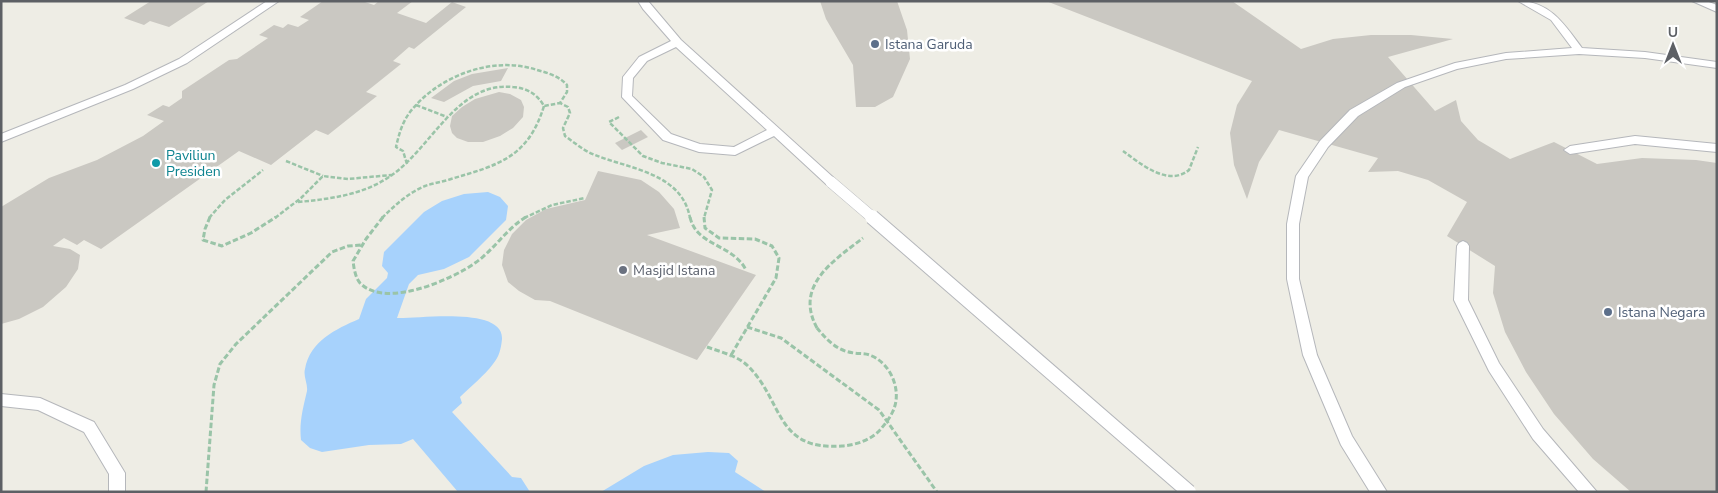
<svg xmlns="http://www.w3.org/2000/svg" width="1718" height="493" font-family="'Nunito Sans',sans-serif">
	<rect width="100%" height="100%" fill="#eeede5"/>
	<path fill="#a7d2fc" d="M 488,192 L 500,197 L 508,206 L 506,220 L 469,257 L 444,269 L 418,275 L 409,284 L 397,318 C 417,319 504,306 502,339 C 501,349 499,357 493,364 C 484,376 471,386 460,397 L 462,403 L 452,412 L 512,477 L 521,478 L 530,492 L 458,492 L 413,439 L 401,444 L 369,445 L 322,452 L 310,448 L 301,440 C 299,423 303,408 307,391 C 308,384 303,376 305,369 C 310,341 336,329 359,319 L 366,299 L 387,278 L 388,273 L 382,266 L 384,252 L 424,212 L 442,201 L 464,194 Z
		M 708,452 L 729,453 L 738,461 L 735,472 L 766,492 L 601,492 L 644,466 L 673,455 Z"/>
	<path fill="#cac8c2" d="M 151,1 L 209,1 L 169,27 L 150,21 L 144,25 L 124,18 Z
		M 323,1 L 362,1 L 374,5 L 379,1 L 413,1 L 397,13 L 426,23 L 452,2 L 466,7 L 414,49 L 409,47 L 393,61 L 401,64 L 366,92 L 377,96 L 328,135 L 316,130 L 271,165 L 239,151 L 101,249 L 84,240 L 77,245 L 64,238 L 53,246 L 70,249 L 80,255 L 78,269 L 66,287 L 43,307 L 19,319 L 1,324 L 1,207 L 49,178 L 97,160 L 143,136 L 164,121 L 147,115 L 163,105 L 169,107 L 182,98 L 182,91 L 229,60 L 237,59 L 268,38 L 259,35 L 274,25 L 283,28 L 288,24 L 298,27 L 309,20 L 300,17 Z
		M 820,1 L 897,1 L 907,30 L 910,59 L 893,97 L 875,107 L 856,107 L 853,65 L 826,19 Z
		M 1046,1 L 1232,1 L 1301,49 L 1333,39 L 1371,35 L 1411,35 L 1453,39 L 1388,57 L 1435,111 L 1456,100 L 1461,121 L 1478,140 L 1510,159 L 1554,142 L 1597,164 L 1642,158 L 1696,160 L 1717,163 L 1717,492 L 1631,492 L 1593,459 L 1554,414 L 1526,372 L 1505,332 L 1493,293 L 1495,266 L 1447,236 L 1467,202 L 1428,180 L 1398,171 L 1368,172 L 1378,158 L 1279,130 L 1259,162 L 1247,199 L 1234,165 L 1230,133 L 1237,105 L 1252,81 Z
		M 508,68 L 501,81 L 473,86 L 444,102 L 431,98 L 454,81 L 472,74 Z
		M 499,92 L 510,94 L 521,100 L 524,107 L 523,117 L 513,128 L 500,136 L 483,142 L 468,142 L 457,138 L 452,133 L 450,126 L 452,116 L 462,107 L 475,99 Z
		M 641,130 L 648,137 L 622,150 L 615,143 Z
		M 598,171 L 641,180 L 659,192 L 674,209 L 680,228 L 647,235 L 756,275 L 697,360 L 550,301 L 535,300 L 519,291 L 508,282 L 502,265 L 504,250 L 512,234 L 526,220 L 546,209 L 585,200 Z"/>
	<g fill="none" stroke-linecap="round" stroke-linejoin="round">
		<g stroke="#b5b7bb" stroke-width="2">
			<path id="lane" d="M 267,1 L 279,1 L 187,63 L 133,89 L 1,142 L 1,134 L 125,85 L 179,59 Z
				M 638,1 L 648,1 L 681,40 L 835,179 L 837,182 L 835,185 L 827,185 L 774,136 L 735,155 L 699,152 L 663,140 L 622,97 L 623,77 L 639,57 L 671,41 L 643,9 ZM 676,47 L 767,130 L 734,147 L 700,144 L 671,134 L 632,96 L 633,78 L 647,61 Z
				M 1518,1 C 1550,1 1565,25 1582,48 L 1645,52 L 1717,62 L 1717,68 L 1645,58 L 1579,54 L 1506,59 L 1457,69 L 1405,87 L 1358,116 L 1328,147 L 1308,177 L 1299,224 L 1299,279 L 1317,355 L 1352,436 L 1387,492 L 1370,492 L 1341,445 L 1303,355 L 1287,279 L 1287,224 L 1296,176 L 1320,141 L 1350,110 L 1397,83 L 1455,63 L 1506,53 L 1572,48 L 1551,20 Z
				M 1692,1 L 1706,1 L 1717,5 L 1717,12 Z
				M 1635,136 L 1717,144 L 1717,152 L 1635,144 L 1570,154 L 1564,150 L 1570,146 Z
				M 1463,241 L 1467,243 L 1469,246 L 1468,300 L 1499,363 L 1543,429 L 1597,492 L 1579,492 L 1533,439 L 1489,371 L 1454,300 L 1457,246 L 1459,243 Z
				M 1,394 L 40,398 L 94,422 L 125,473 L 125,492 L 109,492 L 109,474 L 84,432 L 38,410 L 1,406 Z"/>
		</g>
		<path stroke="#9ac4a8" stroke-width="2.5" stroke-dasharray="4.5 2" stroke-linecap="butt" d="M 416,105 L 447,117
			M 619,117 L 609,122 L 643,156 L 662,163 L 692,169 L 704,177 L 712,190 L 704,218
			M 1123,151 C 1141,164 1168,187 1189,170 L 1198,147
			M 286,161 L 323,176
			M 407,164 L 403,151 L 396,147 C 399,134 402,123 410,112 C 438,76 493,55 537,70 C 548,73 559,76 567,85 L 567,92 L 560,103 L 568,107 L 570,113 L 563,128 L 565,136 C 575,143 584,151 595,155 C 630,169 682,173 690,218
			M 298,202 C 330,199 362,195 389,177 C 431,150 456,81 513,87 C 527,88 537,94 544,106 L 560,103
			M 209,218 L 225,200 L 263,170
			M 275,218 L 301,198 L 323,176 L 348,179 L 391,175
			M 382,218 C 394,206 408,193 425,186 C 433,183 442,182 451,179 C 498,165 528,158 544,106
			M 524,218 L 552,205 L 585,198"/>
		<path stroke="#9ac4a8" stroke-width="3" stroke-dasharray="5.5 2.5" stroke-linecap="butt" d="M 210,217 L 205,229 L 203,240 L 222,246 L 251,233 L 276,217
			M 383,217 L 366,239 L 353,261 C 354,268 355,277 360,283 C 385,309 451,280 475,263 C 494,250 506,229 526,217
			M 690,217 C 696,246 733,244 746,270
			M 704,217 L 705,228 L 719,238 L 755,239 L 772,246 L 779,258 L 776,278 L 730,357
			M 747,327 L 781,338 L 879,410 L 937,492
			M 817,328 C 794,286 833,261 863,238
			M 206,492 L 214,385 L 220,364 L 236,344 L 332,252 L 348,246 L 361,245"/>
		<use href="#lane" fill="#fff" fill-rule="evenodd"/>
		<g stroke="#b5b7bb" stroke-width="12" stroke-linecap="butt">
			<path id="lane-bridge-far1" d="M 831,182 L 873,218"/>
		</g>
		<g stroke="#b5b7bb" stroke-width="16" stroke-linecap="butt">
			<path id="lane-bridge" d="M 872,217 L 1189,492"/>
		</g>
		<path stroke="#9ac4a8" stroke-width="3" stroke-dasharray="5.5 2.5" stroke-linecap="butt" d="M 707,347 C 721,352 738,356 748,366 C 784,402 775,451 842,446 C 856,445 871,440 880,430 C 885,424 890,418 893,411 C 902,392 892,365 872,356 C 866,353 860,354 854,353 C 837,351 827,340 817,328"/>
		<use href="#lane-bridge-far1" stroke="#fff" stroke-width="11"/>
		<use href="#lane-bridge" stroke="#fff" stroke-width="14"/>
	</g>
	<g fill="#5c6f8a" stroke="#fff" stroke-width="2">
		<circle cx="875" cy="44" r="5"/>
		<circle cx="1608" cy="312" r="5"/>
	</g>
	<circle fill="#0f9aa8" stroke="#fff" stroke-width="2" cx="156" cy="163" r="5"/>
	<circle fill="#6b7280" stroke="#fff" stroke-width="2" cx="623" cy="270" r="5"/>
	<g text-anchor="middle" stroke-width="5" stroke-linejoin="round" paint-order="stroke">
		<g font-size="14" fill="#4e5e75" stroke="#fff" text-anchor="start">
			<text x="885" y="49">Istana Garuda</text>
			<text x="1618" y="317">Istana Negara</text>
		</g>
		<g font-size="14" fill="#0d838f" stroke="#fff" text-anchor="start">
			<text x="166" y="160">Paviliun<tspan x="166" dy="16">Presiden</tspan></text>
		</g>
		<g font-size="14" fill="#5b616d" stroke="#fff" text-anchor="start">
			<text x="633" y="275">Masjid Istana</text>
		</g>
	</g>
	<rect width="1718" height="493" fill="none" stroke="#5d6065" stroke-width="5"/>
	<g transform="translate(1673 45)" stroke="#ffffff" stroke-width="4" paint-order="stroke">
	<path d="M0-4L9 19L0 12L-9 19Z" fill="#5d6065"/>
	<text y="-8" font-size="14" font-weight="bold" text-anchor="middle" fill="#5d6065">U</text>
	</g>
</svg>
